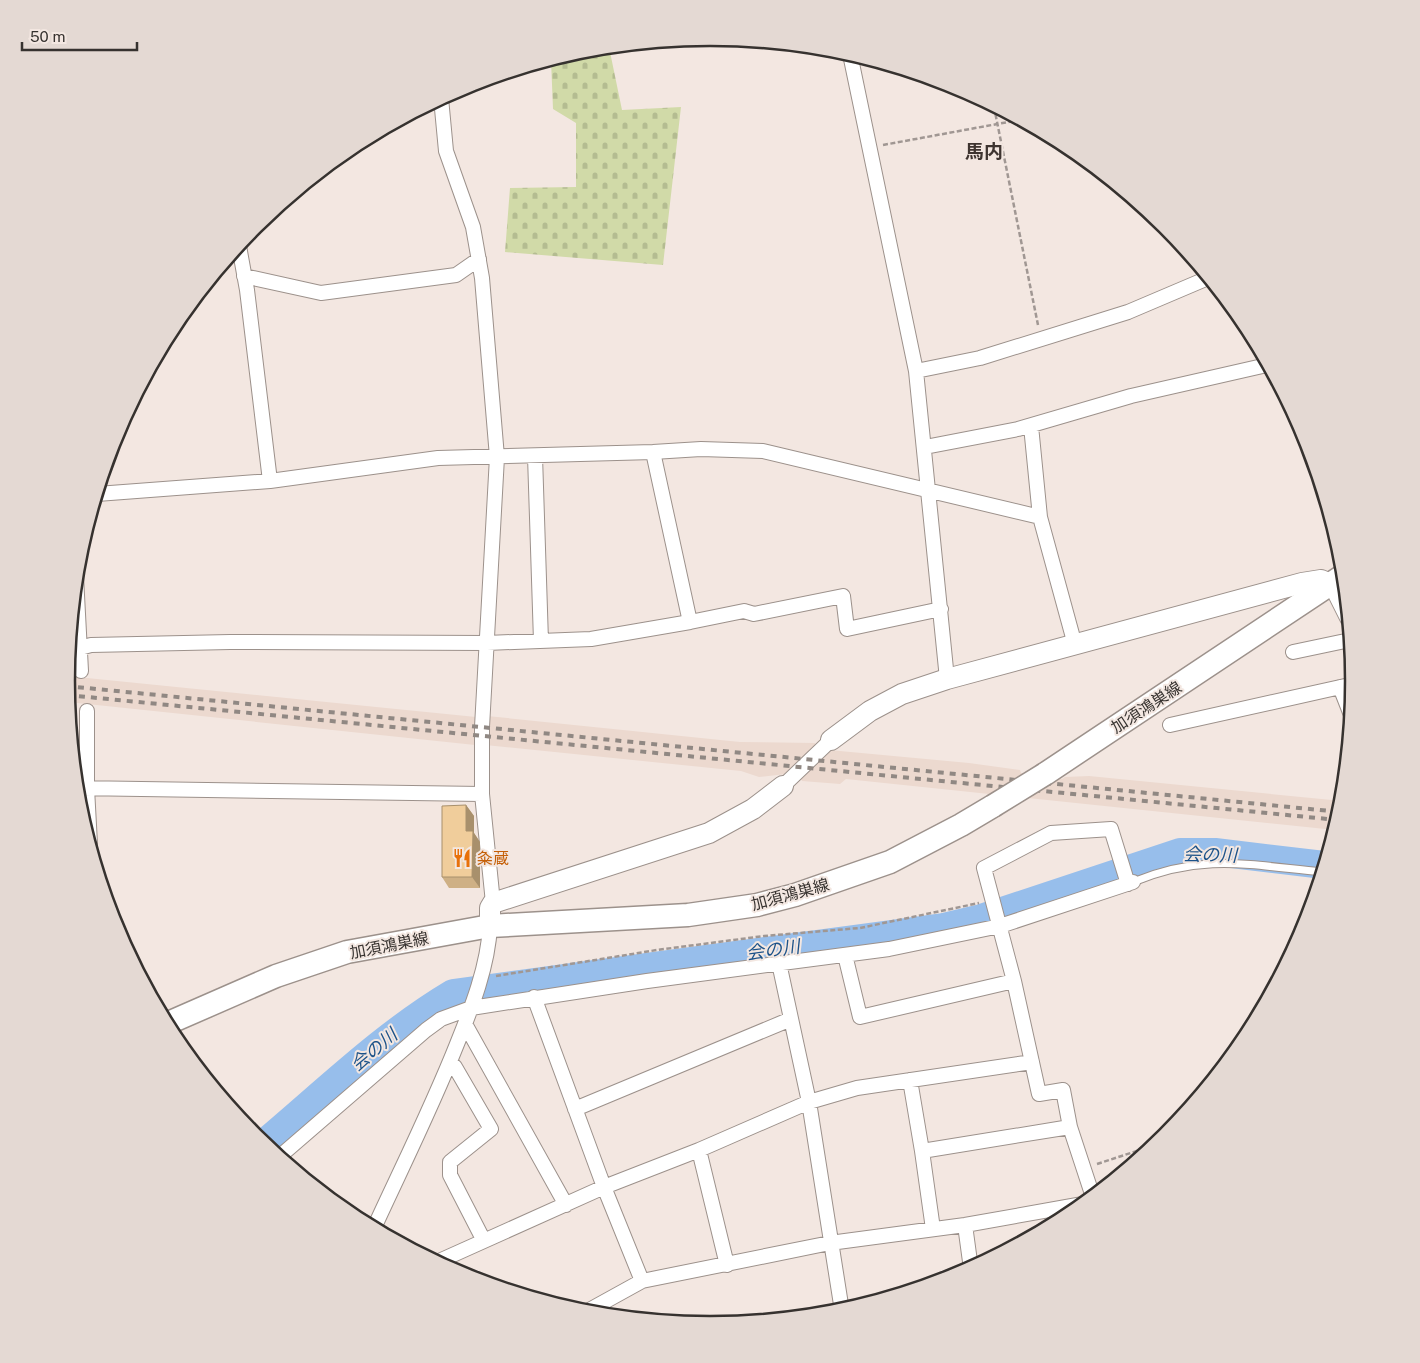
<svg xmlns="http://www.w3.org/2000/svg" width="1420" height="1363" font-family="'Public Sans','Noto Sans JP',sans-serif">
	<defs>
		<pattern id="cemetery-stones" width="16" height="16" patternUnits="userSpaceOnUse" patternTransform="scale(1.25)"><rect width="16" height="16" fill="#d1daa8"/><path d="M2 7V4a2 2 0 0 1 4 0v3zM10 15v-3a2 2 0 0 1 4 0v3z" fill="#b4bc91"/></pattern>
	</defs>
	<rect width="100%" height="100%" fill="#f3e7e1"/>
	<path fill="#ecd9cf" d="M 67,676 L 476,717 L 477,740 L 475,745 L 68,702 Z
		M 487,716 L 740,742 L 815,743 L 815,749 L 786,774 L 759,777 L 741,771 L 485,745 Z
		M 829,750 L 969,763 L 1020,770 L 1021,773 L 1062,779 L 1065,777 L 1089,776 L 1342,801 L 1342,807 L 1335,830 L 846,779 L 840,784 L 802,781 L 800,776 Z"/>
	<path fill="url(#cemetery-stones)" d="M 609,47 L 622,110 L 681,107 L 663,265 L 505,252 L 510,188 L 576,187 L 576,123 L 553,109 L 551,60 L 585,50 Z"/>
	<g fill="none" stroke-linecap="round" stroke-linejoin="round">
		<path stroke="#97beeb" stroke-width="28" d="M 263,1144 C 325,1092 384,1034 453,993 L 943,927 L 981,918 L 1180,852 L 1215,852 L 1324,865"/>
		<g stroke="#9c918b" stroke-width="9">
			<path id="lane" d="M 1133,882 C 1203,853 1249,865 1322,872"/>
		</g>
		<g stroke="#9c918b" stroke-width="16">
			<path id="street" d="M 850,54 L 916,371 L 947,679
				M 441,98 L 446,151 L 473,227 L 482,278 L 497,457 L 482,727 L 482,794 L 493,903
				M 239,246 L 247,290 L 270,481
				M 244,276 L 321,293 L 456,275 L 479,259
				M 916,371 L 980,358 L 1128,312 L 1208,278
				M 1031,426 L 1040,517 L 1075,645
				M 925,447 L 1018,429 L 1131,396 L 1267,365
				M 535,456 L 541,641
				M 97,494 L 270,481 L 438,458 L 653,452 L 701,449 L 763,451 L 1040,517
				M 76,576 L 81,671
				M 1330,584 L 1348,620
				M 690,622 L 744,611 L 754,614 L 843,596 L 847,629 L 941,609
				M 80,648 L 91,645 L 230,642 L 487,643 L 591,639 L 690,622 L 653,452
				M 1293,652 L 1350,640
				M 1340,687 L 1351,715
				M 87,711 L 87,788 L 90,844
				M 1170,725 L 1354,684
				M 783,786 L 831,740
				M 76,788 L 482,794
				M 845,955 L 860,1017 L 1014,981
				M 779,963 L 809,1102 L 842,1311
				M 534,997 L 604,1187 L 642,1281
				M 465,1024 L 566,1205
				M 450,1062 L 455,1067 L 491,1129 L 450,1162 L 450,1175 L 484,1241
				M 910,1080 L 922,1151 L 933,1229
				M 575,1109 L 791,1019
				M 699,1150 L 727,1265
				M 922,1151 L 1070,1127
				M 279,1157 L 426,1030 L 441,1019 L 471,1008 L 647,981 L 889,949 L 1000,926 L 1133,882
				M 1093,1197 L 1070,1127 L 1063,1090 L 1039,1094 L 1014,981 L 984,868 L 1051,833 L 1111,829 L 1128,884
				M 965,1225 L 971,1269
				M 374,1228 C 402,1167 432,1107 457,1044 C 472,1007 488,966 490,926
				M 437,1262 L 604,1187 L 699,1150 L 809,1102 L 857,1088 L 1032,1062
				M 584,1313 L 642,1281 L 830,1243 L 965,1225 L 1083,1204"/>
		</g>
		<g stroke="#9c918b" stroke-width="22">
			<path id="secondary" d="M 831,740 L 870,711 L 902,694 L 947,679 L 1302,583 L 1321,580 L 1330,584
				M 490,926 L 490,908 L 493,903 L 709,833 L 753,809 L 783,786"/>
		</g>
		<g stroke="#9c918b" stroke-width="25">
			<path id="primary" d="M 1045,774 L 1344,575
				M 166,1024 L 276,976 L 347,952 L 490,926 L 688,915 L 757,905 L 795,895 L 890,862 L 961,825 L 993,806"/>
		</g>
		<path stroke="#a09793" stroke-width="2.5" stroke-dasharray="5 2.5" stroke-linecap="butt" d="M 994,107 L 1038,325
			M 883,145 L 1019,120
			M 496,976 L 657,950 L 764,936 L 860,928 L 979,903
			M 1097,1164 L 1152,1146 L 1158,1142 L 1164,1127 L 1177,1123"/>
		<use href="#lane" stroke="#fff" stroke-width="7"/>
		<use href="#street" stroke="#fff" stroke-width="14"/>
		<use href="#secondary" stroke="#fff" stroke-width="20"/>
		<use href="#primary" stroke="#fff" stroke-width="22"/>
		<path stroke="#908883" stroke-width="4" stroke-dasharray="6 6" stroke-linecap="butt" d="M 66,686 L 1340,812
			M 67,695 L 1338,820"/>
		<g stroke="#9c918b" stroke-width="25" stroke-linecap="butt">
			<path id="primary-bridge" d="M 993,806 L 1045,774"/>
		</g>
		<use href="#primary-bridge" stroke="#fff" stroke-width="22"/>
	</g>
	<path fill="#ceb085" d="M 466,805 L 474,816 L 474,833 L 480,842 L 480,888 L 449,888 L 442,877 Z"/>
	<path fill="#a8906c" d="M 466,805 L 474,816 L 474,833 L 480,842 L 480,888 L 472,877 L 466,831 Z"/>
	<path fill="#f0cd9b" stroke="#a8906c" d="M 466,805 L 466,831 L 473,831 L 472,877 L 442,877 L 442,806 Z"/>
	<defs>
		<g id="restaurant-bare" transform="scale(1.5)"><path d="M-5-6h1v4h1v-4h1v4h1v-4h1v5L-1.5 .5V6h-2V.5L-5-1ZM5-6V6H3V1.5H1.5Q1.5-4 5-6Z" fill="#e8710a" stroke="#f3e7e1" stroke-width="2.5" paint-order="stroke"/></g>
	</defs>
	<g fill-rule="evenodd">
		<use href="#restaurant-bare" x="462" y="858"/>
	</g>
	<g text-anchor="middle" stroke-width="4" stroke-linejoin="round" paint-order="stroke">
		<g font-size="16" fill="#36322f" stroke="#f3e7e1">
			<text transform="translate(1146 707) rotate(-33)" y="6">加須鴻巣線</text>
			<text transform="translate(790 894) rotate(-15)" y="6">加須鴻巣線</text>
			<text transform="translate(389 945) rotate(-11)" y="6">加須鴻巣線</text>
		</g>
		<g font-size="16" fill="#c56008" stroke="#f3e7e1" text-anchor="start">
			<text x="477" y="864">粂蔵</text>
		</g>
		<g font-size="18" font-style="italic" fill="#1c5289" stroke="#f3e7e1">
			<text transform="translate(1210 855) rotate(1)" y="6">会の川</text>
			<text transform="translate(773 950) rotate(-8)" y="6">会の川</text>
			<text transform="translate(374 1050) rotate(-40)" y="6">会の川</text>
		</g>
		<g font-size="19" font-weight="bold" fill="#3e3430" stroke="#f3e7e1">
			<text x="984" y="158">馬内</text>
		</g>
	</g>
	<path d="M0 0H1420V1363H0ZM75 681a635 635 0 1 1 1270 0a635 635 0 1 1-1270 0Z" fill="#e4d9d3" fill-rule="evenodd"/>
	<path fill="none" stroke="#36322f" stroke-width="2.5" d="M75 681a635 635 0 1 1 1270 0a635 635 0 1 1-1270 0Z"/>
	<path d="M22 42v8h115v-8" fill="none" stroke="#36322f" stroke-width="2.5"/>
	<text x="30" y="42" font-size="15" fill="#36322f" stroke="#f3e7e1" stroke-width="4" paint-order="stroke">50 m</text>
</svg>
